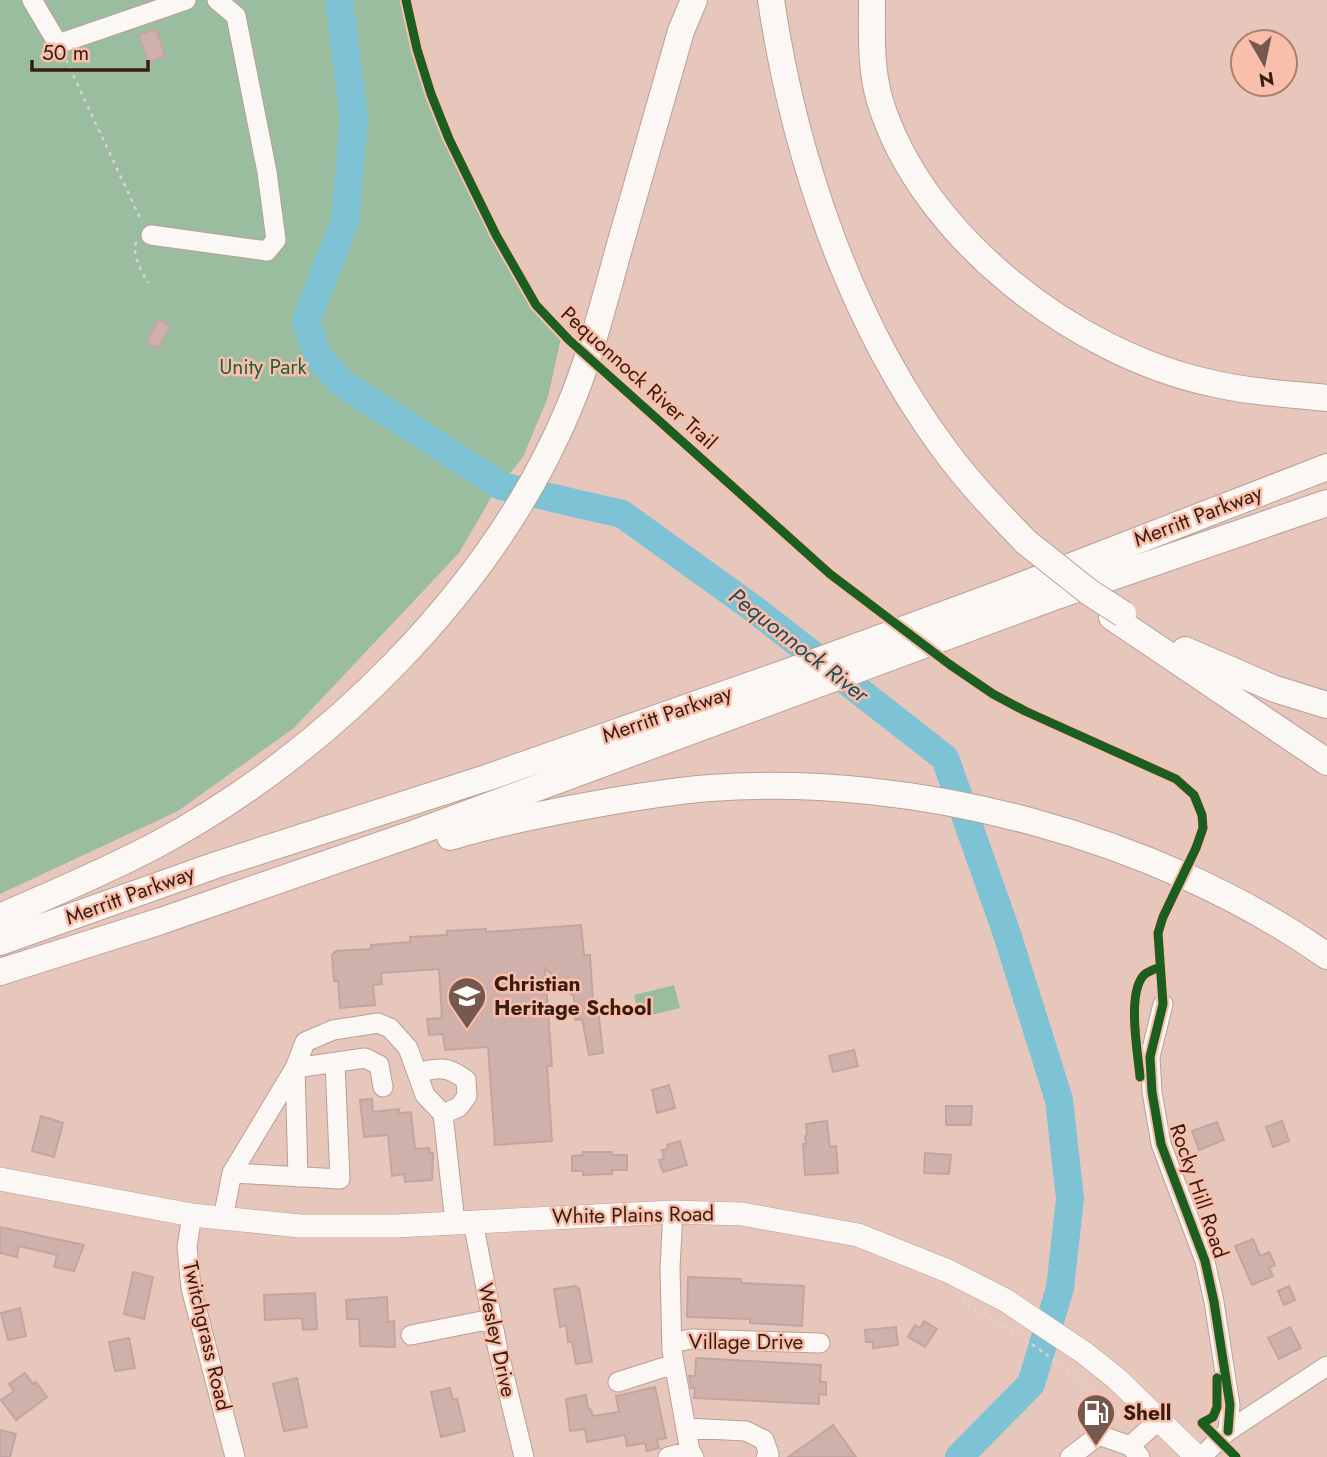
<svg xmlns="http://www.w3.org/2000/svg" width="1327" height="1457" font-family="Jost,sans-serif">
	<rect width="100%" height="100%" fill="#e7c7bc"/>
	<path fill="#9abda0" d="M 0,0 L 401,0 L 423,82 L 444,137 L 478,210 L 530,304 L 561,338 L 548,397 L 523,457 L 492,496 L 459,553 L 294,728 L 178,811 L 0,894 Z
		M 674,985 L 680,1008 L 639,1018 L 634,995 Z"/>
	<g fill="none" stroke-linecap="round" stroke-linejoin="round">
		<path stroke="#7ec2d5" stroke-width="28" d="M 339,0 L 354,118 L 345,221 L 306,321 L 318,357 L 342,383 L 501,486 L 622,514 L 754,609 L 945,758 L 1007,934 L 1059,1100 L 1070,1199 L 1060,1288 L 1031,1384 L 959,1457"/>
	</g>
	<path fill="#cfb0aa" stroke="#c2a5a0" stroke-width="2" d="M 156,29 L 165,56 L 148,62 L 139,35 Z
		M 158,319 L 170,325 L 159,348 L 147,343 Z
		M 581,925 L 584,955 L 590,955 L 593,1000 L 597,999 L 603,1053 L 589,1055 L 582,1019 L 575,1020 L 574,997 L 545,968 L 552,1066 L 547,1066 L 552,1141 L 495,1145 L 488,1047 L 445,1050 L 443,1034 L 429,1035 L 427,1019 L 442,1018 L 439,969 L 381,973 L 382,984 L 373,985 L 375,1005 L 340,1008 L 338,981 L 334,981 L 332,955 L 336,951 L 371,949 L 371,945 L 410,942 L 410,937 L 447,935 L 447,931 L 486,929 L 486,932 Z
		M 854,1050 L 858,1066 L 833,1072 L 829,1056 Z
		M 669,1085 L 675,1108 L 657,1113 L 652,1090 Z
		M 372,1099 L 373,1112 L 399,1109 L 399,1113 L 411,1112 L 415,1149 L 429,1148 L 430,1153 L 433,1153 L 432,1180 L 405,1182 L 404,1174 L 392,1176 L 388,1135 L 364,1137 L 360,1100 Z
		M 946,1106 L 972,1106 L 971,1125 L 946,1125 Z
		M 41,1116 L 63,1123 L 54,1157 L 32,1151 Z
		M 827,1121 L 830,1147 L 836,1146 L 838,1173 L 805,1175 L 803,1144 L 806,1144 L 805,1136 L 807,1135 L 806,1124 Z
		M 1282,1121 L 1289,1141 L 1273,1147 L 1266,1127 Z
		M 1217,1122 L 1224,1140 L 1199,1150 L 1192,1131 Z
		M 680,1141 L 687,1165 L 663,1172 L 659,1160 L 664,1159 L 662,1150 L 668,1149 L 667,1145 Z
		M 583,1152 L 612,1152 L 612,1155 L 627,1155 L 627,1170 L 612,1170 L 612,1174 L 583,1175 L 583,1171 L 572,1171 L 572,1156 L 583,1155 Z
		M 925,1153 L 951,1155 L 949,1174 L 924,1173 Z
		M 0,1227 L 84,1245 L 74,1271 L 54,1267 L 57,1255 L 19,1246 L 17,1257 L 0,1253 Z
		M 1253,1239 L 1260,1256 L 1269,1252 L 1275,1265 L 1269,1268 L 1273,1276 L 1252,1285 L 1235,1246 Z
		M 133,1272 L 153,1277 L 144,1319 L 124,1314 Z
		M 688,1277 L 741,1279 L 741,1283 L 804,1286 L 802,1326 L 750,1323 L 750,1319 L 687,1317 Z
		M 576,1286 L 576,1289 L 579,1288 L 582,1304 L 592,1362 L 576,1364 L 572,1342 L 568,1342 L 566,1325 L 560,1327 L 554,1289 Z
		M 1289,1286 L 1295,1300 L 1284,1305 L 1278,1291 Z
		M 315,1293 L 317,1329 L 303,1330 L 302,1318 L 265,1320 L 264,1295 Z
		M 387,1297 L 388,1322 L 394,1321 L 395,1347 L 360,1346 L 359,1319 L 347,1319 L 346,1300 Z
		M 20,1308 L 26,1336 L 8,1340 L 1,1313 Z
		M 924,1321 L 937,1329 L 925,1347 L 908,1337 L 915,1325 L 920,1328 Z
		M 896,1327 L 898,1345 L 873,1348 L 873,1342 L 866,1342 L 865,1330 Z
		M 1290,1327 L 1301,1348 L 1279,1359 L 1268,1338 Z
		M 129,1338 L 135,1368 L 115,1371 L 109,1342 Z
		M 696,1358 L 821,1365 L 820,1382 L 826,1382 L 826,1395 L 819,1394 L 819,1404 L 694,1398 L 695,1388 L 691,1388 L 689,1376 L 695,1376 Z
		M 25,1373 L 33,1384 L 36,1382 L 47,1397 L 16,1420 L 1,1400 L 14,1391 L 9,1384 Z
		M 297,1378 L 307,1427 L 284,1431 L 273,1384 Z
		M 655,1387 L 666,1438 L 657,1440 L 659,1448 L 647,1451 L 645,1443 L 627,1446 L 625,1435 L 587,1442 L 585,1429 L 570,1431 L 566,1399 L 586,1395 L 588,1408 L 591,1410 L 593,1416 L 619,1412 L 616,1396 Z
		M 450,1388 L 453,1400 L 457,1399 L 465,1431 L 441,1437 L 431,1392 Z
		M 833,1425 L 856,1457 L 788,1457 L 818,1436 Z
		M 0,1430 L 16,1434 L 10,1457 L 0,1457 Z"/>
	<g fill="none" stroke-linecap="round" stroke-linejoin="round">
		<g stroke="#ba9f96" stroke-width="21">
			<path id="minor" d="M 32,0 L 58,44 L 186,0
				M 151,235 L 267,251 L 276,240 L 267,172 L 236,16 L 217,0
				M 1163,1004 L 1150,1057 L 1152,1092 L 1161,1144 L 1205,1261 L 1214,1302 L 1230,1405 L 1228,1431
				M 417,1073 C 439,1067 448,1066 466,1080 L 467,1096 L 459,1107 L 443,1114
				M 232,1173 L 340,1179 L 335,1063
				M 298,1177 L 295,1068 L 305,1042 L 333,1030 L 378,1023 L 390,1028 L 408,1048 L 425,1095 L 443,1114 L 455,1223
				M 673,1212 L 670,1268 L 672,1351 L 690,1451 L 694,1457
				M 192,1215 L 187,1247 L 191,1288 L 235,1457
				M 223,1218 L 232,1173 L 295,1068 L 365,1058 L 379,1065 L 383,1087
				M 473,1222 L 498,1350 L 524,1457
				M 411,1335 L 492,1319
				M 672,1343 L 691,1339 L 820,1343
				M 618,1382 L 674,1364
				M 686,1428 L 746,1431 L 764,1440 L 769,1454 L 766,1457
				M 668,1457 L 690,1451
				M 1070,1457 L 1099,1435 L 1130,1446
				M 1140,1457 L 1130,1446 L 1159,1420
				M 1201,1457 L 1228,1431 L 1327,1366"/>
		</g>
		<g stroke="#ba9f96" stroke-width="24">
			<path id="major" d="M 0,1179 L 192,1215 L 300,1226 L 396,1226 L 673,1212 L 742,1214 L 858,1235 L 948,1271 L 1005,1300 L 1083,1352 L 1116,1378 L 1197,1457"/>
		</g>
		<g stroke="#ba9f96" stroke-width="28">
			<path id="highway" d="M 771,0 C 794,154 849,320 942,446 C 967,481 996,511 1026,542
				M 872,0 C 872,33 870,68 880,101 C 921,236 1075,354 1211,383 C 1249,392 1288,394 1327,398
				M 1112,617 L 1327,762
				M 1185,650 L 1275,689 L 1327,705
				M 450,837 C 487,825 526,818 564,810 C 611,801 661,792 710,788 C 917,773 1157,837 1327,956
				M 0,917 C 52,894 105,872 156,845 C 327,754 492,590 568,410 C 591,356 605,298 621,241 C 641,171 661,101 681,31 L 694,0
				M 0,942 L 216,865 L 489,777 L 785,673 L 997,595 L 1327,467
				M 0,972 L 161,921 L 415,833 L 1051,598 L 1327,503"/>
		</g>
		<path stroke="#ddd2ce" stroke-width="2.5" stroke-dasharray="3.5 5" stroke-linecap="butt" d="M 66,60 L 142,222
			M 136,242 C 132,257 141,269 148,283
			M 1137,1032 C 1135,1005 1128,978 1160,967
			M 965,1299 L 963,1303 C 1024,1334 1079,1376 1128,1424
			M 1206,1426 L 1202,1423 L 1212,1418"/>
		<use href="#minor" stroke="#fbf7f5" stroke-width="19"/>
		<use href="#major" stroke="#fbf7f5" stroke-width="23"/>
		<use href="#highway" stroke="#fbf7f5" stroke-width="26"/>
		<g stroke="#ba9f96" stroke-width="28" stroke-linecap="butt">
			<path id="highway-bridge" d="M 1026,542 L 1089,592 L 1123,614"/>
		</g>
		<use href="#highway-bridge" stroke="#fbf7f5" stroke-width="26"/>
		<g stroke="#f9bfaa" stroke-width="13">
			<path id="cycleway" d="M 406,0 L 417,49 L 431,94 L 449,139 L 496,235 L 536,305 L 569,340 L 830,574 L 949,664 L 993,694 L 1025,711 L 1176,779 L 1194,795 L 1202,815 L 1203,828 L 1196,848 L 1163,917 L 1158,933 L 1163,1004 L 1150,1057 L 1152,1092 L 1161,1144 L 1205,1261 L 1214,1302 L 1230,1405 L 1228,1431
				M 1140,1077 C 1138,1053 1126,991 1145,974 C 1149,971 1155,969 1160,967
				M 1217,1378 L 1217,1407 L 1213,1417 L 1202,1423 L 1236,1457"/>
		</g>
		<use href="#cycleway" stroke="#1b5e20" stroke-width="9"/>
	</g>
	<defs>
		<g id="school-pin" transform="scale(2.0125)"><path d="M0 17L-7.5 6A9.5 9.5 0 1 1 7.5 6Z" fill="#75584e" stroke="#f9bfaa"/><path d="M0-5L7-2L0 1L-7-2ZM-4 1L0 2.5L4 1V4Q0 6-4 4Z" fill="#fff"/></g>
		<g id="fuel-pin" transform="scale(2.0125)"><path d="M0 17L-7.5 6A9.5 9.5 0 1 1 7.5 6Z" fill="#75584e" stroke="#f9bfaa"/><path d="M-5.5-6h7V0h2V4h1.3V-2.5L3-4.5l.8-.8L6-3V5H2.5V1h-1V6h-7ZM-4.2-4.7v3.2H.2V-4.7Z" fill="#fff"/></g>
	</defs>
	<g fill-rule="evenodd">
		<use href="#school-pin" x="467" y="996"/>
		<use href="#fuel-pin" x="1096" y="1413"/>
	</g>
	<g text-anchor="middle" stroke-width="5" stroke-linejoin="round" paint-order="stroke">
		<g font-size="21" fill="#1e6244" stroke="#f9bfaa">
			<text x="263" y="374">Unity Park</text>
		</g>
		<g font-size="21" fill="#371c12" stroke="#f9bfaa">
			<text transform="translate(639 378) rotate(42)" y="7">Pequonnock River Trail</text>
			<text transform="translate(1198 516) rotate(-21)" y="7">Merritt Parkway</text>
			<text transform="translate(667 714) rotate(-19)" y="7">Merritt Parkway</text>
			<text transform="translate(130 895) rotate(-20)" y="7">Merritt Parkway</text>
			<text transform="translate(1199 1191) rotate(71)" y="7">Rocky Hill Road</text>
			<text transform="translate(633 1215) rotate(-1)" y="7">White Plains Road</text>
			<text transform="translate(207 1336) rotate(77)" y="7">Twitchgrass Road</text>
			<text transform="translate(497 1340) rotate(78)" y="7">Wesley Drive</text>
			<text x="746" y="1349">Village Drive</text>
		</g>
		<g font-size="21" font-weight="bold" fill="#371c12" stroke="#f9bfaa" text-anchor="start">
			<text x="494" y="991">Christian<tspan x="494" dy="24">Heritage School</tspan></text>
			<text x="1123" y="1420">Shell</text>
		</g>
		<g font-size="23" font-style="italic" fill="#204f5d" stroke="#f9bfaa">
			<text transform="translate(799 645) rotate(38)" y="8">Pequonnock River</text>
		</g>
	</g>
	<g transform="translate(1264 63) rotate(171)"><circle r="33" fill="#f9bfaa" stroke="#ab7e6d" stroke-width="2"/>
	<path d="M0-5L12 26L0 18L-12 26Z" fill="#75584e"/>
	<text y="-10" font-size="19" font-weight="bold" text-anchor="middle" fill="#371c12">N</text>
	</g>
	<path d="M32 60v10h116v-10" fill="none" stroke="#371c12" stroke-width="3.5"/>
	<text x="42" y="60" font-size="21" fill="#371c12" stroke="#f9bfaa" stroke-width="5" paint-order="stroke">50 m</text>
</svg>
